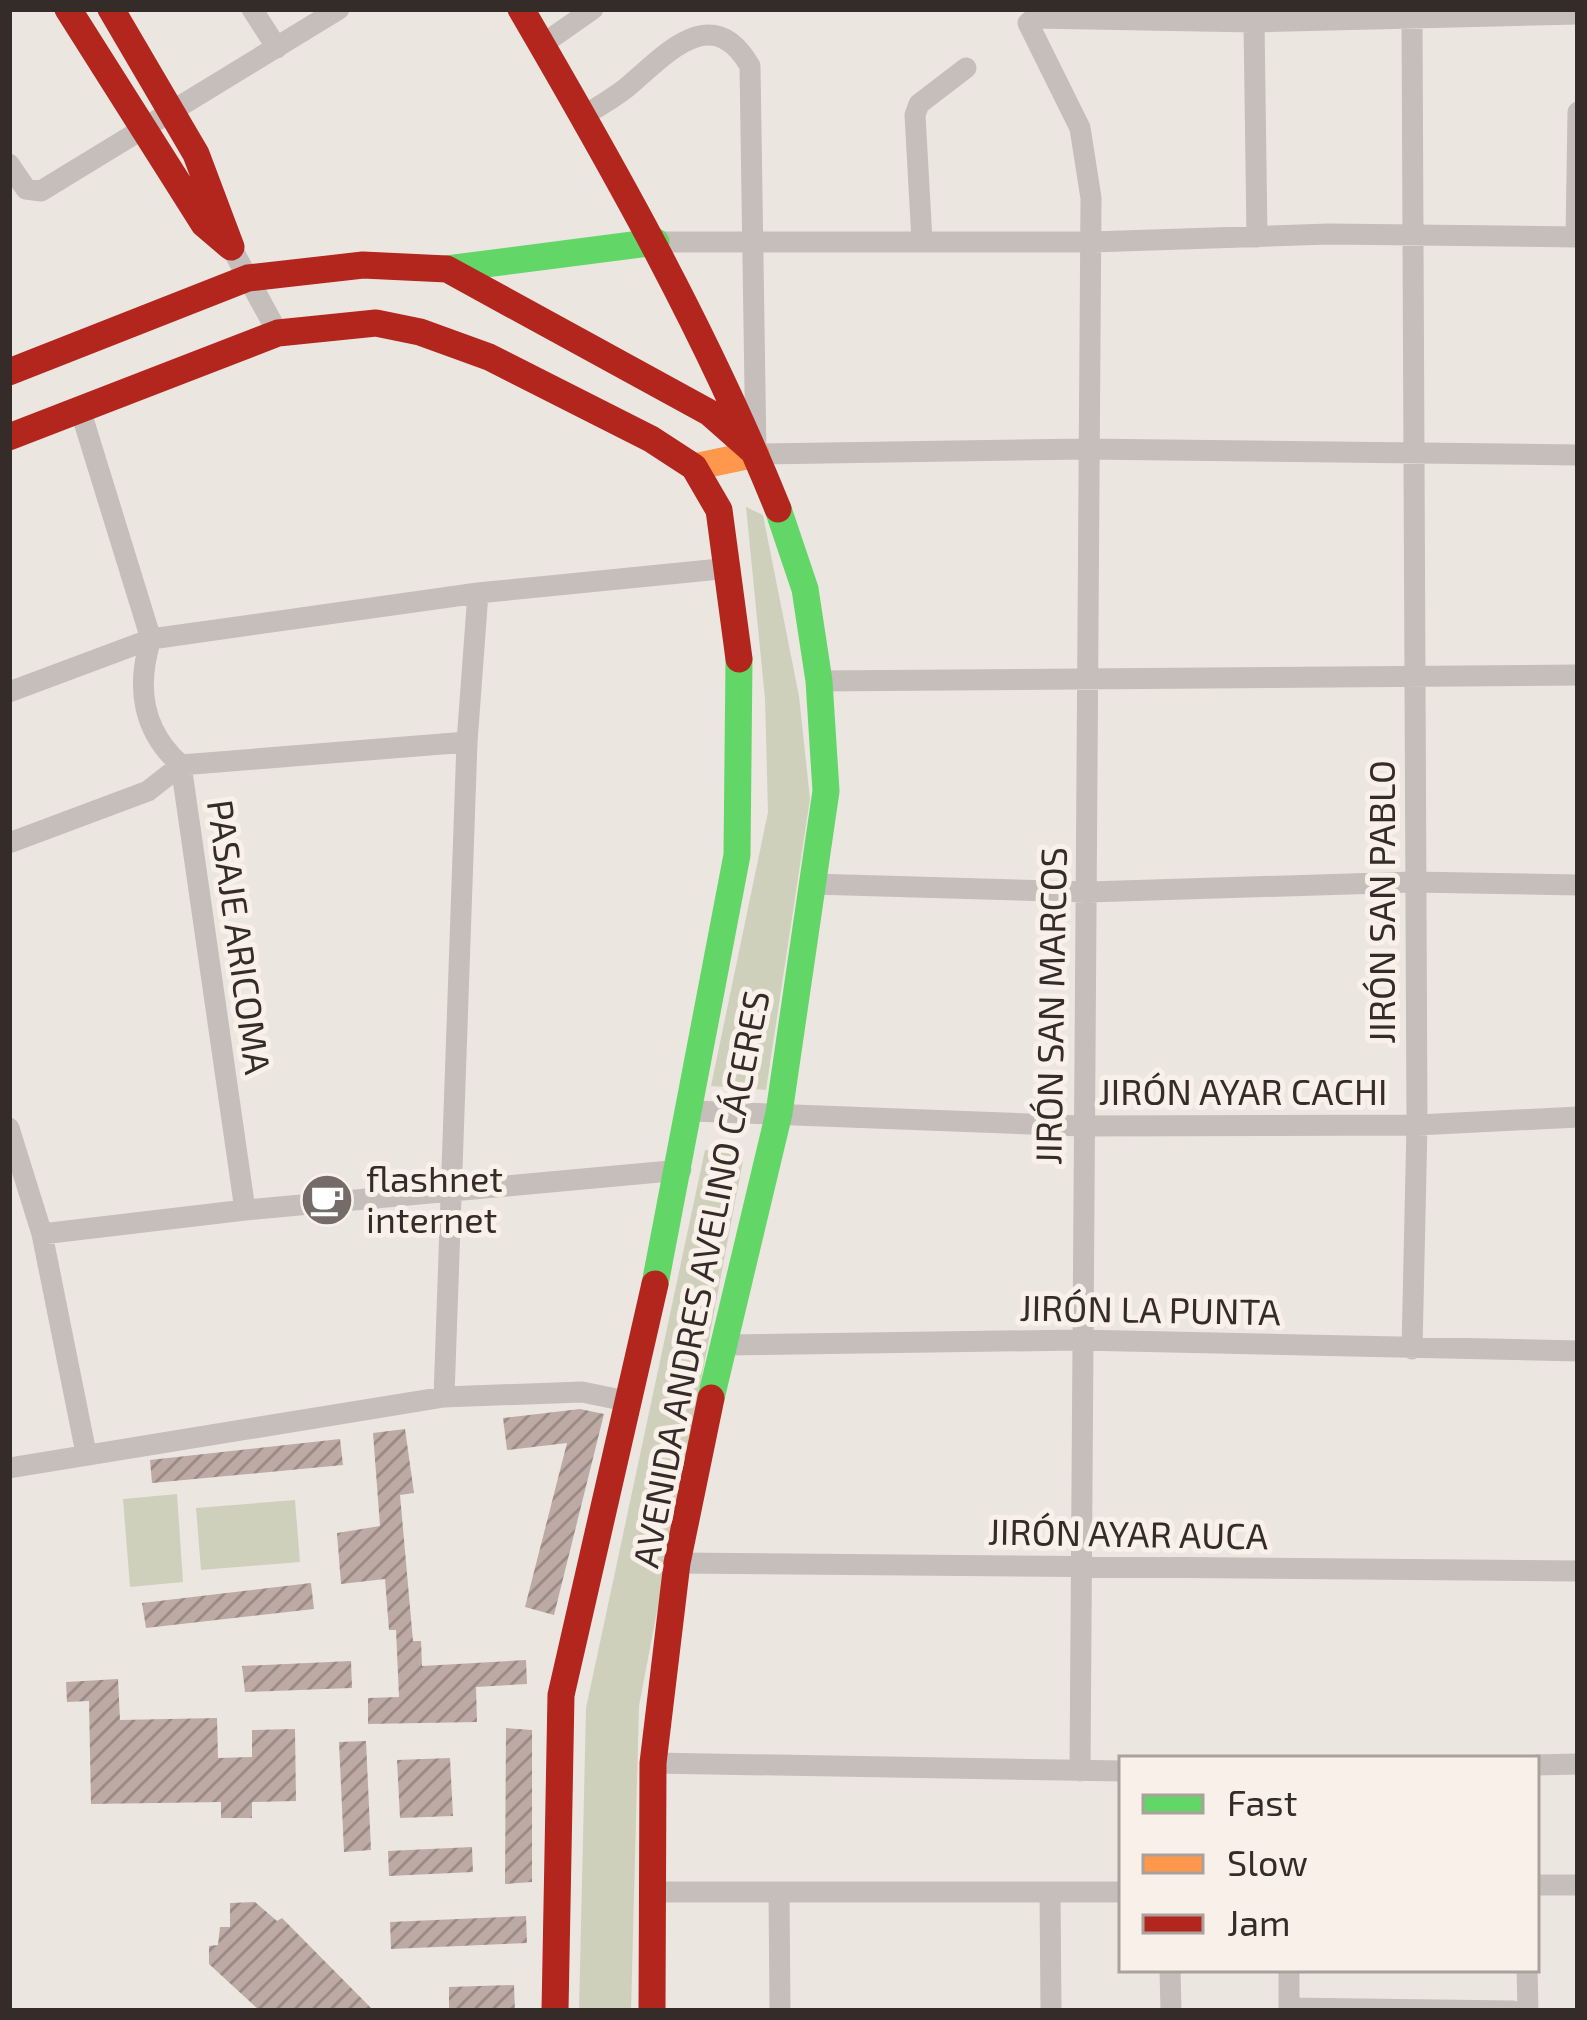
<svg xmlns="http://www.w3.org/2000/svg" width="1587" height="2020" font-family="'Exo 2',sans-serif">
	<defs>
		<pattern id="building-hatch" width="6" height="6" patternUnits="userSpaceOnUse" patternTransform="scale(3)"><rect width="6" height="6" fill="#beaaa4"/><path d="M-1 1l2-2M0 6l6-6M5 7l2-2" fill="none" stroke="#9b8b86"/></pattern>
	</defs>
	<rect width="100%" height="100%" fill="#ece6e1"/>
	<path fill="#cfd0bc" d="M 746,507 L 763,515 L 799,696 L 810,799 L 766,1090 L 711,1086 L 768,812 L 765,699 Z
		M 705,1150 L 744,1155 L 639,1706 L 631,2011 L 579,2011 L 586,1708 Z
		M 177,1494 L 183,1582 L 130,1587 L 123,1499 Z
		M 295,1500 L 300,1562 L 201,1570 L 196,1508 Z"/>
	<path fill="url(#building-hatch)" d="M 580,1409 L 604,1414 L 554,1615 L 525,1607 L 567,1443 L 507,1450 L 503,1418 Z
		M 405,1429 L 414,1493 L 400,1495 L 413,1641 L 421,1641 L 422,1666 L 526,1660 L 527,1684 L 476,1687 L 477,1722 L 368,1724 L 368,1698 L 399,1697 L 396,1630 L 389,1630 L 385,1579 L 341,1584 L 337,1533 L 380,1526 L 373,1433 Z
		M 340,1439 L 343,1465 L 152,1483 L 150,1460 Z
		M 311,1583 L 314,1609 L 146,1628 L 142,1603 Z
		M 351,1661 L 352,1688 L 245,1692 L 242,1666 Z
		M 118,1679 L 120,1720 L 217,1718 L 218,1758 L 252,1757 L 252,1730 L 295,1729 L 296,1801 L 252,1802 L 252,1818 L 221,1818 L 221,1802 L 91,1804 L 89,1701 L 67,1702 L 66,1682 Z
		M 506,1728 L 532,1730 L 532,1882 L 505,1884 Z
		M 366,1741 L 371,1850 L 344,1852 L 339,1742 Z
		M 450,1758 L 453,1816 L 400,1818 L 397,1760 Z
		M 472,1847 L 473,1872 L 389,1876 L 388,1851 Z
		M 255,1902 L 277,1921 L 282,1918 L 374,2011 L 260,2011 L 209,1964 L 209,1946 L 218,1945 L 220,1927 L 230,1927 L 230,1903 Z
		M 526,1916 L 527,1943 L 391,1949 L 390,1922 Z
		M 514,1985 L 515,2011 L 449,2011 L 449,1987 Z"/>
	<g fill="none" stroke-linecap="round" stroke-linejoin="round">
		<path stroke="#c5beba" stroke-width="21" d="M 252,9 L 277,48
			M 1254,22 L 1257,237
			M 543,44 L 593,9
			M 584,116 C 600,105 618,96 632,83 C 668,52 713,2 750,66 L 756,454 L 1085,449 L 1578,455
			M 9,164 L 26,189 L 41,191 L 339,9
			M 1576,237 L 1578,112
			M 922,241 L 915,115 L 919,104 L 966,68
			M 656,242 L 1092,242 L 1329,234 L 1578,237
			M 231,247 L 278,333
			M 80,409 L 151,639 C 136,686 142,731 181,765 L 245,1210
			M 819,681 L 1578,675
			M 9,692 L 151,639 L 478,593 L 730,568
			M 9,843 L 148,791 L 181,765 L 467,742
			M 812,884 L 1088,892 L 1413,882 L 1578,885
			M 693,1111 L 1081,1126 L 1417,1125 L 1578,1117
			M 9,1128 L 42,1234 L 86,1453
			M 42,1234 L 245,1210 L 681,1170
			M 722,1345 L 1079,1340 L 1578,1351
			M 1412,1349 L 1417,1125 L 1412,16
			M 444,1397 L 467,742 L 478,593
			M 9,1468 L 444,1397 L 582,1392 L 631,1402
			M 677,1563 L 1578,1571
			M 653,1763 L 1122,1771
			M 1536,1765 L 1578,1764
			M 1080,1771 L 1091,198 L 1080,128 L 1028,23 L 1034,18 L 1254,22 L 1578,14
			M 1536,1885 L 1578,1885
			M 653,1892 L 1122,1892
			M 779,1892 L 780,2011
			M 1050,1892 L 1051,2011
			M 1170,1969 L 1171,2011
			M 1289,1969 L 1289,2011
			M 1527,1969 L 1528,2011
			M 1289,2008 L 1513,2011"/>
		<path stroke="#63d668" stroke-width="27" d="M 447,269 L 656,242
			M 655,1284 L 737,855 L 739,659
			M 711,1398 L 779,1113 L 826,791 L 819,681 L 805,589 L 778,509"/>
		<path stroke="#ff974d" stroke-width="27" d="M 694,467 L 756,454"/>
		<path stroke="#b3261e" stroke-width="27" d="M 68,9 L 204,224 L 231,247
			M 111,9 L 196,154 L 231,247
			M 521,9 C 616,172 707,333 778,509
			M 9,372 L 248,278 L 363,265 L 447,269 L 710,413 L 752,450
			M 9,437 L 278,333 L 376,323 L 420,332 L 489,357 L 651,439 L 694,467 L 719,510 L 739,659
			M 555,2011 L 561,1695 L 655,1284
			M 652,2011 L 653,1763 L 677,1563 L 711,1398"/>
	</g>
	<defs>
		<g id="cafe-disc" transform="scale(2.7)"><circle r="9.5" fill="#756c69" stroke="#f8f0e9"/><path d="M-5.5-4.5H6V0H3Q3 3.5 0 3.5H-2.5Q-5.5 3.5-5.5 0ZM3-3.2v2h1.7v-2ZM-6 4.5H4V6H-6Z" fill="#fff"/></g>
	</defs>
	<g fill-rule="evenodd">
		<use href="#cafe-disc" x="327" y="1200"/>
	</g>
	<g text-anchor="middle" stroke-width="10" stroke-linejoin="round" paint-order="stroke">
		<g font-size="36" fill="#352b29" stroke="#f8f0e9">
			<text transform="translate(1382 902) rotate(-90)" y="13">JIRÓN SAN PABLO</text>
			<text transform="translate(239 937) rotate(82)" y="13">PASAJE ARICOMA</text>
			<text transform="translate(1051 1006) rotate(-89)" y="13">JIRÓN SAN MARCOS</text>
			<text x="1243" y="1105">JIRÓN AYAR CACHI</text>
			<text transform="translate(701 1279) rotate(-79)" y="13">AVENIDA ANDRES AVELINO CÁCERES</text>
			<text transform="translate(1150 1310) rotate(1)" y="13">JIRÓN LA PUNTA</text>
			<text transform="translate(1128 1534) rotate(1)" y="13">JIRÓN AYAR AUCA</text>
		</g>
		<g font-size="36" fill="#352b29" stroke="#f8f0e9" text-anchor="start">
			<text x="366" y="1192">flashnet<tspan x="366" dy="41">internet</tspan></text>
		</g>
	</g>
	<rect width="1587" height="2020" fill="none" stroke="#352b29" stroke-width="24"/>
	<rect x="1119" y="1756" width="420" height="216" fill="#f8f0e9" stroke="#aaa19c" stroke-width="3"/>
	<rect x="1143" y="1795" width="60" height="18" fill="#63d668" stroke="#aaa19c" stroke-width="3"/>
	<text x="1227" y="1816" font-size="36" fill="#352b29">Fast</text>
	<rect x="1143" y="1855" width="60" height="18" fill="#ff974d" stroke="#aaa19c" stroke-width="3"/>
	<text x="1227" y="1876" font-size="36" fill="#352b29">Slow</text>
	<rect x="1143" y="1915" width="60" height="18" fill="#b3261e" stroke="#aaa19c" stroke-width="3"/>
	<text x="1227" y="1936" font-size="36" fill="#352b29">Jam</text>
</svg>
